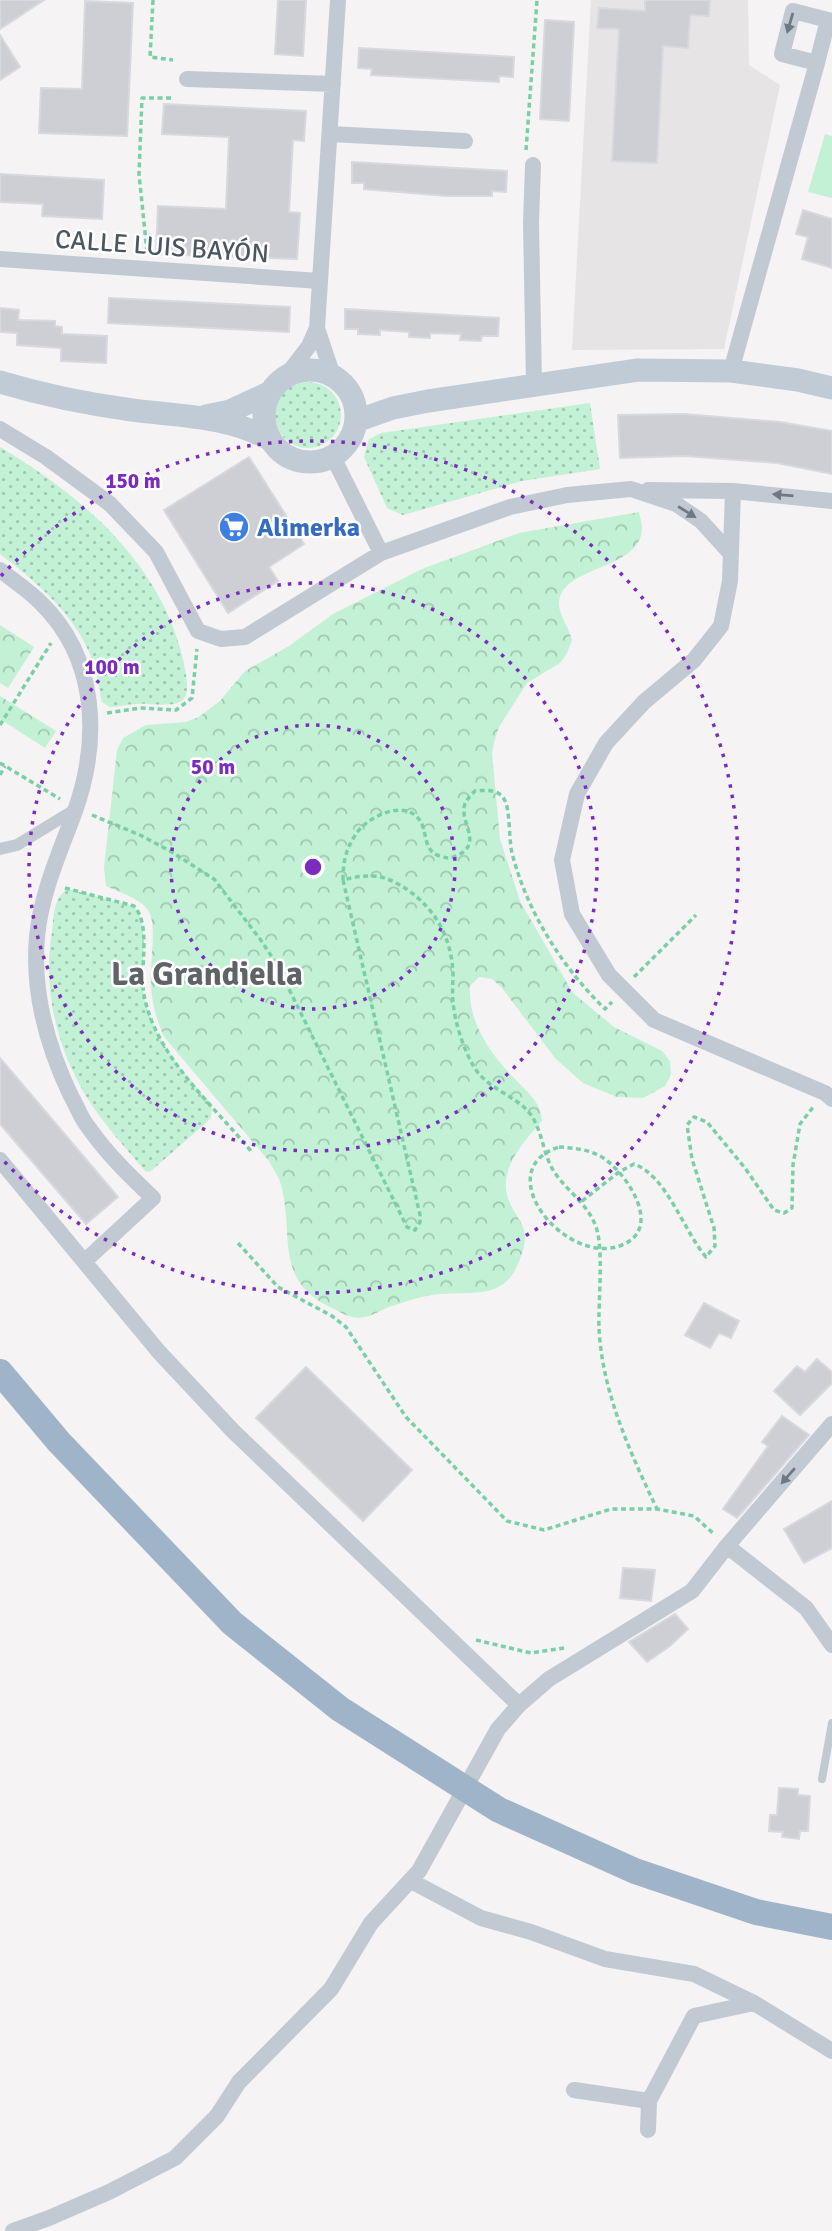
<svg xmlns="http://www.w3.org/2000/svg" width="832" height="2231" font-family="Signika,sans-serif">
	<defs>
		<pattern id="grass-dots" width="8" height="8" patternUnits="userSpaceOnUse" patternTransform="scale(1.75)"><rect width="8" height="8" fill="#c3f1d5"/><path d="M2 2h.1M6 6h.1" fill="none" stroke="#a0c6b0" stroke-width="1.8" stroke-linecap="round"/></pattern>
		<pattern id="forest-crowns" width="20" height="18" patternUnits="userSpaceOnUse" patternTransform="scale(1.75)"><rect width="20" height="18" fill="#c3f1d5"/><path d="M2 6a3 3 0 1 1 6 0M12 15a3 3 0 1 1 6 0" fill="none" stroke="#a0c6b0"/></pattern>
	</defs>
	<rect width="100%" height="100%" fill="#f5f3f3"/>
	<path fill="#e6e4e5" d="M 591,0 L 748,0 L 749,65 L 780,85 L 724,349 L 572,350 Z"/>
	<path fill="url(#grass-dots)" d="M275 415a33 33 0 1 1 66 0a33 33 0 1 1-66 0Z
		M 590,403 L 600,469 L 522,481 L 403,515 L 387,508 L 364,457 L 369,439 L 381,433 Z
		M 0,447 C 82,496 160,562 183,659 C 185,670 191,691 183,700 C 176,708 147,703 136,704 C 127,704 119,707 110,707 L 102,702 C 99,690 98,676 94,664 C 77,616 39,584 0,554 Z
		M 68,889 L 134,906 C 152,926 138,970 144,996 C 154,1041 182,1071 212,1104 L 211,1118 L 207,1122 L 151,1171 L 146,1172 C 126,1148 103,1124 86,1096 C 57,1048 42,988 52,932 C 54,917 53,897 68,889 Z"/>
	<path fill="url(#forest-crowns)" d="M 639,512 C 640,517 642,523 642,528 C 642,571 558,565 559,605 C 560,617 569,628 572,640 L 567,653 L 560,663 L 527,683 L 499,727 L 495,739 L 492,753 L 500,839 L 520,901 L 573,993 L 614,1027 L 662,1051 L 670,1061 L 671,1074 L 665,1086 L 643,1098 L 617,1097 L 583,1083 L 555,1058 L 502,988 L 492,979 L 479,977 L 470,986 C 468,1022 489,1052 513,1077 C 526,1091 541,1101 542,1121 C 525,1140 500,1167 507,1195 C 515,1223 534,1223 520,1259 C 505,1300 477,1291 441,1294 C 423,1295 405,1302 389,1307 C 381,1310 372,1316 364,1317 C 353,1320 343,1314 334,1309 C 272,1281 295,1236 281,1185 C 279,1177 273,1169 269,1161 L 165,1038 C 157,1022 152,1004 151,986 C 149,967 158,924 148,910 C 139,898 119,892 106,886 L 104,867 L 117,750 L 123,738 L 146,725 L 186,722 L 199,717 L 220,701 L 245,671 L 289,646 L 333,614 L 422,569 L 519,533 Z
		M 0,625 L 34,647 L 8,688 L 0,683 Z
		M 0,696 L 56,731 L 45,748 L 0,719 Z"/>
	<path fill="#c3f1d5" d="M 825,134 L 832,136 L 832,198 L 808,192 Z"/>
	<path fill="#cdcfd5" stroke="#d7d9de" stroke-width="2" d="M 0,0 L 44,0 L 0,29 Z
		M 278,0 L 306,0 L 303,56 L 275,54 Z
		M 645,0 L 710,0 L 709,16 L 690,15 L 688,48 L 663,46 L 657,163 L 612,161 L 619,29 L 597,28 L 599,8 L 645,11 Z
		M 85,1 L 133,3 L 127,136 L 39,133 L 41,88 L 82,89 Z
		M 545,20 L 574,22 L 569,121 L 540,119 Z
		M 0,35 L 20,67 L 0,80 Z
		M 359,48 L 514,57 L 513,77 L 499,76 L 499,82 L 371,75 L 372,69 L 358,68 Z
		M 164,104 L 306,111 L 304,141 L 293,140 L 289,212 L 300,213 L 297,259 L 156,254 L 158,206 L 226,209 L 229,137 L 162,134 Z
		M 352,162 L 507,171 L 506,192 L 492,191 L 492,196 L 447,196 L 364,189 L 364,183 L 352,183 Z
		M 0,174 L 104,180 L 102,219 L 42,216 L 43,204 L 0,202 Z
		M 803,210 L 832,219 L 832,268 L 802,259 L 808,237 L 796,234 Z
		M 109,298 L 290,307 L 289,332 L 108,323 Z
		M 0,308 L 19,310 L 18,320 L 55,321 L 55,326 L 62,327 L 62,334 L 107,336 L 106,363 L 61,361 L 61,348 L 17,345 L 17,333 L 0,332 Z
		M 345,309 L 499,318 L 498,336 L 482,336 L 481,341 L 460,340 L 461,334 L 430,333 L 430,338 L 409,337 L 409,332 L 380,330 L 380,335 L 358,334 L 358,329 L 345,329 Z
		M 684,414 L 780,422 L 832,431 L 832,474 L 777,463 L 685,456 L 620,458 L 618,415 Z
		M 249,457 L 304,544 L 269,567 L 278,581 L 228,613 L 164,510 Z
		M 0,1058 L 118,1197 L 86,1224 L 0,1124 Z
		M 704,1303 L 739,1321 L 731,1338 L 719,1333 L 710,1348 L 685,1335 Z
		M 817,1359 L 832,1372 L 832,1383 L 800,1415 L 774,1391 L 797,1366 L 805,1372 Z
		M 306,1367 L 412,1470 L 363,1521 L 256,1418 Z
		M 782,1416 L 809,1435 L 737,1518 L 723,1509 L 768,1446 L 762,1442 Z
		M 832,1501 L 832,1548 L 804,1563 L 784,1529 Z
		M 623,1568 L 655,1570 L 651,1601 L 620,1598 Z
		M 675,1614 L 688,1629 L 670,1646 L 647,1662 L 629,1642 Z
		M 779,1788 L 798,1789 L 798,1795 L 810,1796 L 808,1831 L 800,1831 L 799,1839 L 782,1837 L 783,1832 L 769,1831 L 770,1815 L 777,1815 Z"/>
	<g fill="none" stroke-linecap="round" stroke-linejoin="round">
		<path stroke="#7ad0a6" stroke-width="3.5" stroke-dasharray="5 3.5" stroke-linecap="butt" d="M 153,0 L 150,57 L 173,60
			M 526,150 L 537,0
			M 147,252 L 139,174 L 142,98 L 174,98
			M 107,713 L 140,708 L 176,710 L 192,698 L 197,649
			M 0,725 L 51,643
			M 0,763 L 60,799
			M 0,775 L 5,766
			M 92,815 L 140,835 L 170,851 L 214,879 L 260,939 L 276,963 L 407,1227 L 415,1230 L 420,1222 L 420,1215 L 343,880 C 371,873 384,874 408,890 C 437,911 452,939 453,975 C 453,984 452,993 453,1002 C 455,1023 463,1048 474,1067 C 487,1088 511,1094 527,1110 C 543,1127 542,1155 555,1173 C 568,1192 588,1204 596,1227 C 604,1248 598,1304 599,1328 C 602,1392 630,1452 657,1509
			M 343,880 C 343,861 346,849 356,834 C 366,818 401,800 417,817 C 429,828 421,851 440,856 C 446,858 450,859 456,856 C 485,844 458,821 465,804 C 467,799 471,795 475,791 C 485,790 498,789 504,799 C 511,809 508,842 513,857 C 529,915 563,968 605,1009 L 612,1002
			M 65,888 L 134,906 C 152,926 139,969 144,995 C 156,1057 212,1104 251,1151
			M 634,977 L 696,915
			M 559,1147 C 573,1148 587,1149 600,1156 C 625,1170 665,1228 622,1245 C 566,1268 487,1170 559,1147 Z
			M 582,1201 L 619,1172 L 634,1164 C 667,1176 683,1230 706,1257 L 715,1246 L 714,1228 L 692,1159 L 687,1125 L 694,1117 L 707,1122 L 745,1168 L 774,1210 L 784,1213 L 792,1208 L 793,1165 L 800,1124 L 814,1106
			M 238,1243 L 278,1287 L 332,1316 L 346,1327 L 406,1417 L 507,1521 L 544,1530 L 611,1509 L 657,1509 L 694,1516 L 714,1534
			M 476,1640 L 531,1653 L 564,1648"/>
		<path stroke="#c1cad2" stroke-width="8" d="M 822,1779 L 832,1723"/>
		<path stroke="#c1cad2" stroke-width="12" d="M 0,849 L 17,845 L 76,809"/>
		<path stroke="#c1cad2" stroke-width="16" d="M 187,79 L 333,84
			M 330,134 L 465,141
			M 533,165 L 531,222 L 534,384
			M 0,259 L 320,281
			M 731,371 L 817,63 L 828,20 L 793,11 L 782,54 L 817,63
			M 286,376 L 309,346 L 317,328
			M 333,376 L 317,328 L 338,0
			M 0,429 L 46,457 L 110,504 L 156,552 L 198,631 L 221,639 L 245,637 L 381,553 L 510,507 L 567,495 L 631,489 L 676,504 L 701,521 L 730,553
			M 333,457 L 381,553
			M 648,490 L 733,491 L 832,501
			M 733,491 L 730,581 L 721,626 L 694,660 L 644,702 L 606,743 L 577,794 L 562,860 L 572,914 L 609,975 L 654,1020 L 825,1093 L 832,1099
			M 0,570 C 14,581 29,591 41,603 C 98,659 100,740 75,811 C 60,852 41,893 37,937 C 32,993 47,1046 71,1096 C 77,1106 81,1119 89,1128 C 107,1154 130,1176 153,1198 L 85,1261
			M 0,1160 L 159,1352 L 233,1431 L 519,1705
			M 727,1546 L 806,1608 L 832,1645
			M 411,1881 L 481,1918 L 531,1932 L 605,1959 L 694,1974 L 754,2003
			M 574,2090 L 649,2101
			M 648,2130 L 649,2101 L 694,2016 L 754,2003 L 832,2051
			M 13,2231 L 49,2218 L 109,2192 L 175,2158 L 217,2116 L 239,2082 L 331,1989 L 371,1923 L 419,1871 L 498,1729 L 519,1705 L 549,1679 L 692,1591 L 727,1546 L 832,1424"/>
		<path stroke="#c1cbd6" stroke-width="23" d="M264 416a46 46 0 1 1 92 0a46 46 0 1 1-92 0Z
			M 0,382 C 43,395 88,404 132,410 C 178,416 228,416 269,439
			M 206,416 L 230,411 L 269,393
			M 356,421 L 393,408 L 428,401 L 638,370 L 731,371 L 798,380 L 832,388"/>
		<path stroke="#9fb4c9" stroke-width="26" d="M 0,1372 L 59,1442 L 232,1623 L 340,1709 L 499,1810 L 635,1871 L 756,1912 L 832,1927"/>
	</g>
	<defs><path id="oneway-solid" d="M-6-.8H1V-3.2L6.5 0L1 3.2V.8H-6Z" transform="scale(1.75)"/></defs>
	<g fill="#6e7983">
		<use href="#oneway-solid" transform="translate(790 23) rotate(106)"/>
		<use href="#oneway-solid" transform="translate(783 495) rotate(-175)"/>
		<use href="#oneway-solid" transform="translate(687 512) rotate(32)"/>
		<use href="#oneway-solid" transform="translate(788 1476) rotate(131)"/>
	</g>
	<g fill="none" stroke="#7b2cbf" stroke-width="3.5" stroke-dasharray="3.5 7">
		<circle cx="313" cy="867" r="142"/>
		<circle cx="313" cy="867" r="284"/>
		<path d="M1 576A426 426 0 1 1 1 1158"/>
	</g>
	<defs>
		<g id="supermarket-disc" transform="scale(1.575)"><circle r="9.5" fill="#3f7fe0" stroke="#fff"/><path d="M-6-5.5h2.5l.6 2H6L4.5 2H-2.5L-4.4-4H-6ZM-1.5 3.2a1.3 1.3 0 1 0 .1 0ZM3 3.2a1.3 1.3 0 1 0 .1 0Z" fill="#fff"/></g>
	</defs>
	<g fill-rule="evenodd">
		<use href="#supermarket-disc" x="234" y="527"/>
	</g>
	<g text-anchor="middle" stroke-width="5" stroke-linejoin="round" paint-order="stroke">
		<g font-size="26" fill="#4a5661" stroke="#fff">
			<text transform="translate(162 246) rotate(4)" y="9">CALLE LUIS BAYÓN</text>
		</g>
		<g font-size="26" font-weight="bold" fill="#366cbe" stroke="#fff" text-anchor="start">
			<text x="257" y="536">Alimerka</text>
		</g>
		<g font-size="33" font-weight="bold" fill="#5f6368" stroke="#fff">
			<text x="207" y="985">La Grandiella</text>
		</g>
	</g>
	<circle cx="313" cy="867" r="10" fill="#7b2cbf" stroke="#fff" stroke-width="3.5"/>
	<g font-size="21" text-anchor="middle" font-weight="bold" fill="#7b2cbf" stroke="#fff" stroke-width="5" stroke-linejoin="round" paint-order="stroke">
		<text x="133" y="488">150 m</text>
		<text x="112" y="674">100 m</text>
		<text x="213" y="774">50 m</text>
	</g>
</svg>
